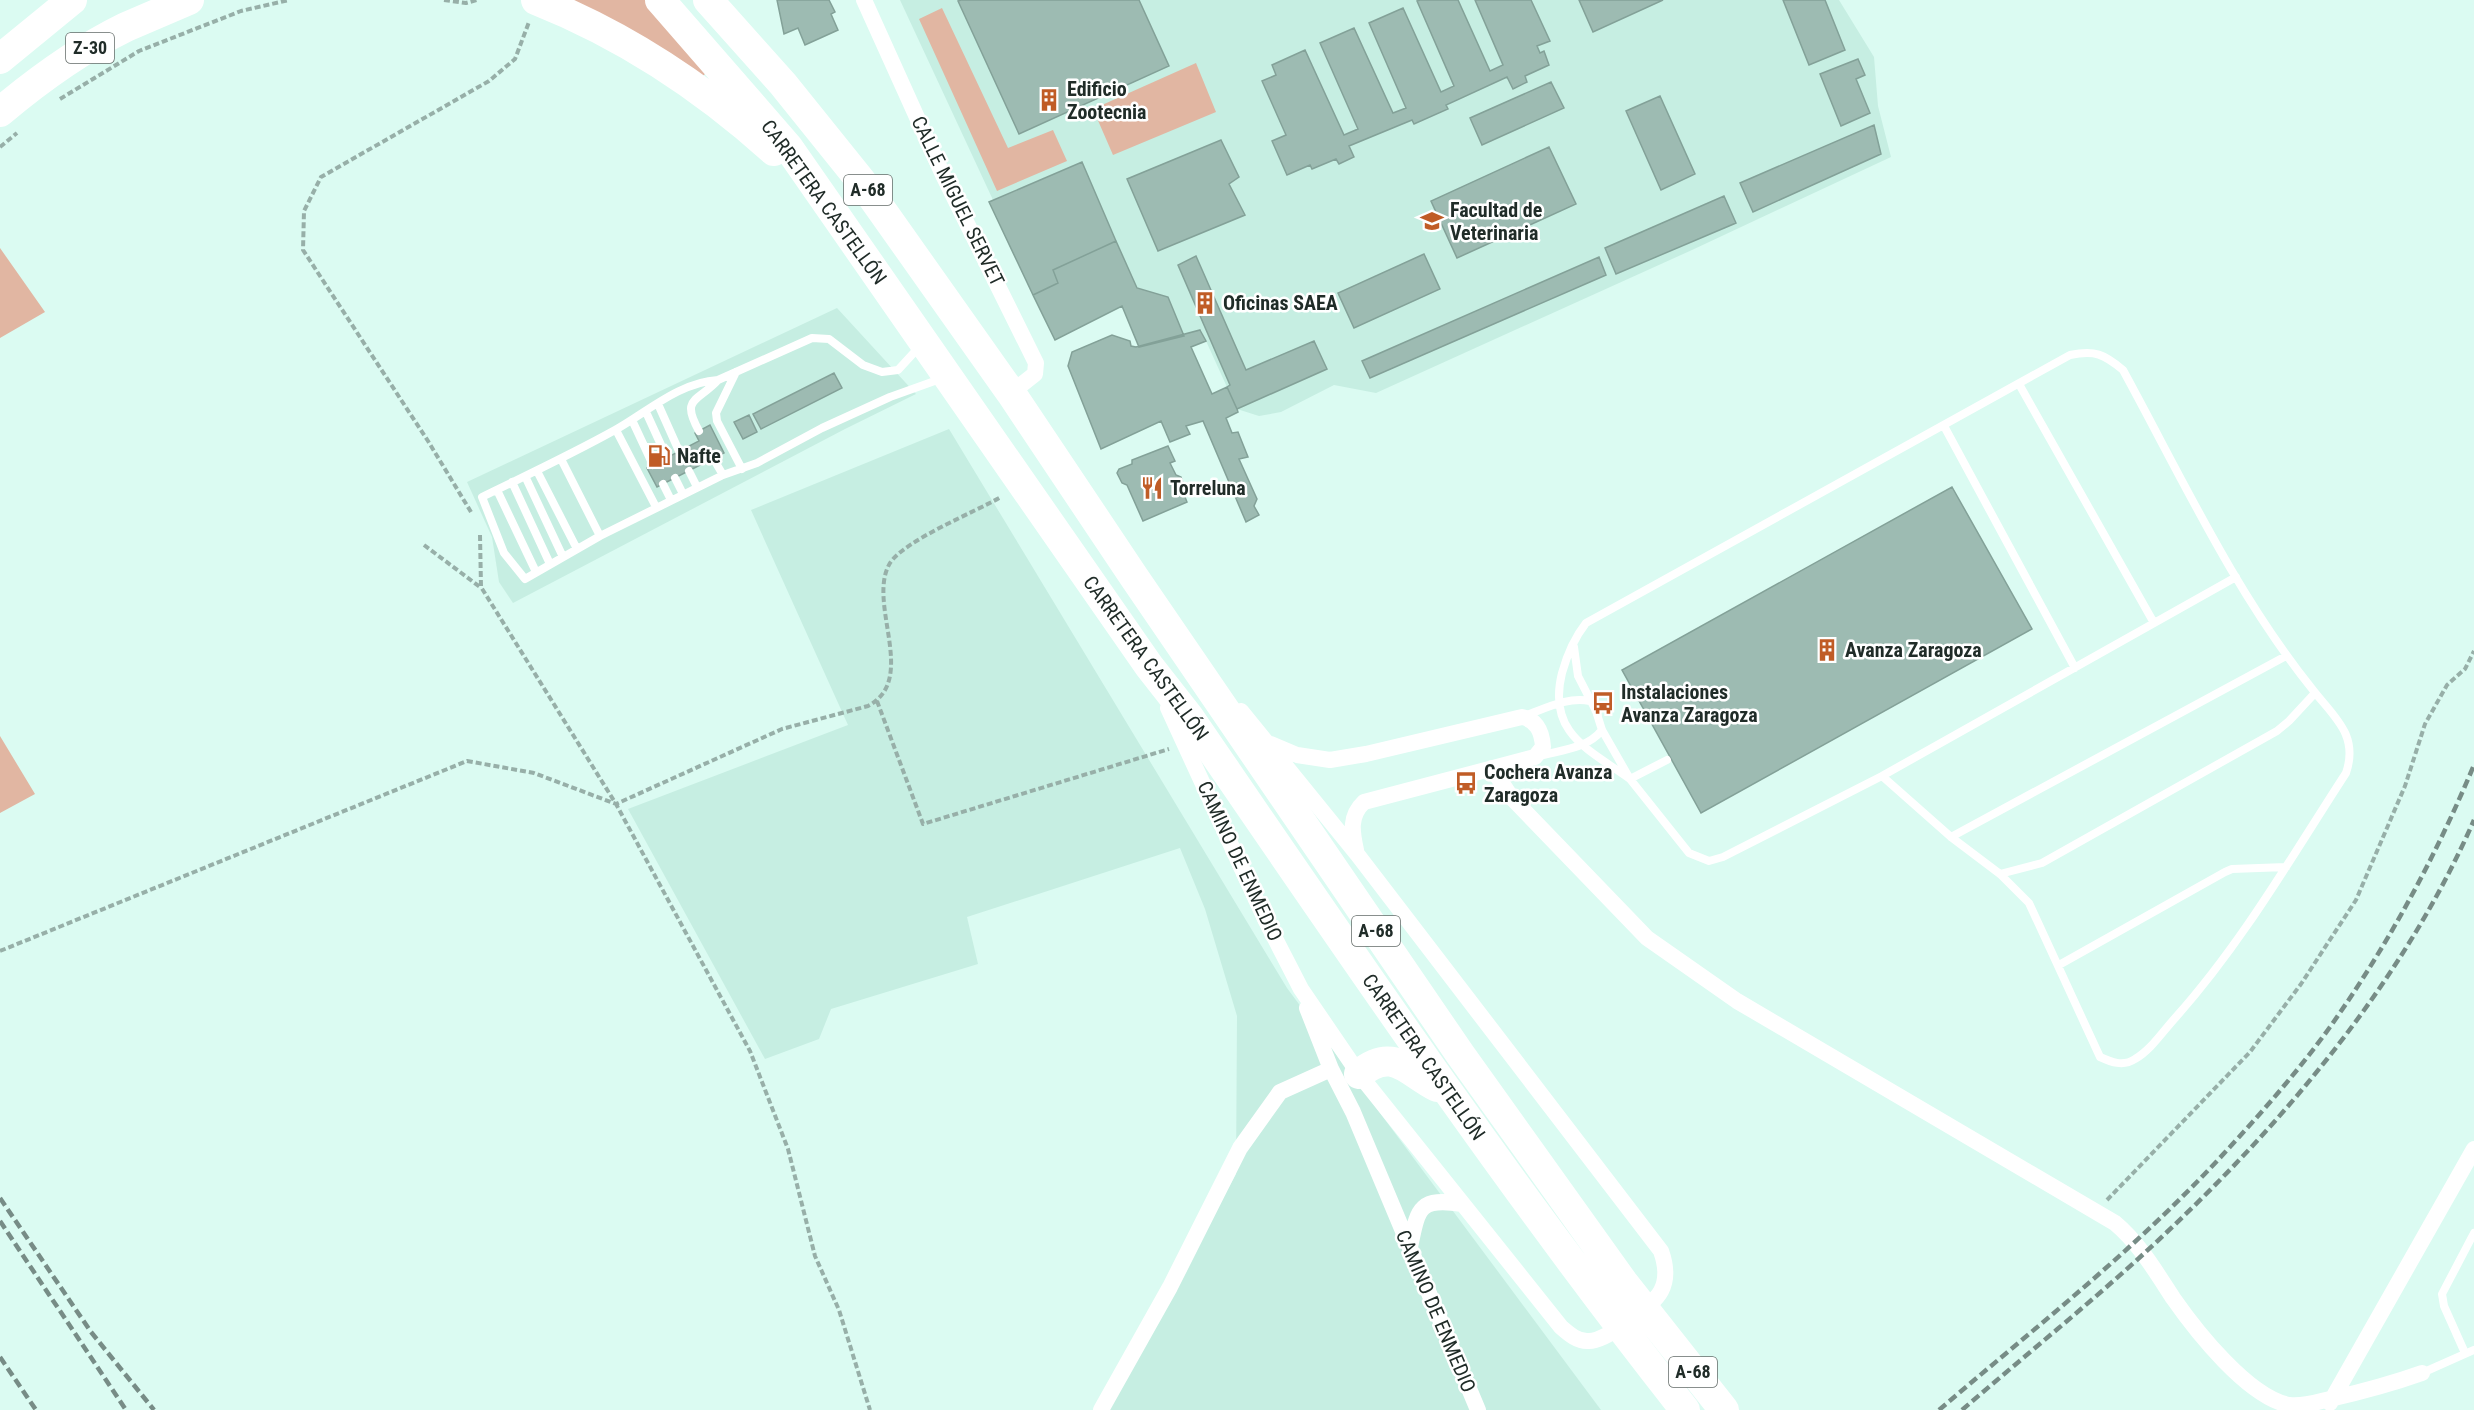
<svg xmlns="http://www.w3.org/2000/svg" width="2474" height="1410" font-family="'Roboto Condensed',sans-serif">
	<rect width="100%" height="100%" fill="#dbfbf2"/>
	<path fill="#c6eee2" d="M 900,0 L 1839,0 L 1874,57 L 1878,106 L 1891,157 L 1692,250 L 1376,393 L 1334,385 L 1281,412 L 1259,416 L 1237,409 L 1201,330 L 1184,336 L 1168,298 L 1137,288 L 1082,162 L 993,200 Z
		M 837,308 L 916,394 L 845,429 L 513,603 L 499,582 L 492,537 L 467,482 Z
		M 949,429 L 1287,988 L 1601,1410 L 1108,1410 L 1236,1174 L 1237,1016 L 1205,909 L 1180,848 L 967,917 L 978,964 L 831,1009 L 819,1039 L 765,1059 L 628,809 L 848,725 L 751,510 Z"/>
	<path fill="#e1b6a2" d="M 567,0 L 645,0 L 706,67 L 705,74 L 703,76 Z
		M 942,8 L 1008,148 L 1053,130 L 1067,161 L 997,191 L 919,19 Z
		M 1196,63 L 1216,112 L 1113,155 L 1093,109 Z
		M 0,248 L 45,312 L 0,338 Z
		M 0,736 L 35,794 L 0,813 Z"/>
	<path fill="#9dbbb2" stroke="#83a198" stroke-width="1.5" d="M 777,0 L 829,0 L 835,12 L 831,14 L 838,30 L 805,45 L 798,28 L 784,34 Z
		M 961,0 L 1139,0 L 1169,66 L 1019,134 L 958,1 Z
		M 1420,0 L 1458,0 L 1490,71 L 1503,65 L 1475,0 L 1531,0 L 1550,41 L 1537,46 L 1540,53 L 1544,51 L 1549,65 L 1525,76 L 1527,82 L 1513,89 L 1507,77 L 1446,105 L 1448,109 L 1414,124 L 1412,120 L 1349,146 L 1354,157 L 1339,164 L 1336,159 L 1312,169 L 1310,165 L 1287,175 L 1272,141 L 1286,135 L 1262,81 L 1276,75 L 1272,65 L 1305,50 L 1344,135 L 1358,129 L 1320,43 L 1354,28 L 1393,113 L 1406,108 L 1369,23 L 1403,8 L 1441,92 L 1454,86 L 1417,1 Z
		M 1579,0 L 1663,0 L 1593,32 Z
		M 1783,0 L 1825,0 L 1845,50 L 1809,65 Z
		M 1858,59 L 1865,75 L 1856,79 L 1870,113 L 1841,126 L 1820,74 Z
		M 1551,82 L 1564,108 L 1482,145 L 1470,118 Z
		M 1660,96 L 1695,174 L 1661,190 L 1626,111 Z
		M 1874,125 L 1881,154 L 1753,212 L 1740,183 Z
		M 1221,140 L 1239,177 L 1229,184 L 1245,215 L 1158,251 L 1127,179 Z
		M 1549,147 L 1576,204 L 1457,258 L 1431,201 Z
		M 1082,162 L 1116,241 L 1053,270 L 1058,283 L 1033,295 L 989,202 Z
		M 1724,196 L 1736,223 L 1616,274 L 1605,248 Z
		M 1116,241 L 1137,288 L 1168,297 L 1184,336 L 1139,347 L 1122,306 L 1055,340 L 1033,295 L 1058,283 L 1053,270 Z
		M 1424,254 L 1440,289 L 1354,328 L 1338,293 Z
		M 1196,256 L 1246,370 L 1314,341 L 1327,369 L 1237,409 L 1227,387 L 1230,385 L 1178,265 Z
		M 1599,257 L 1606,275 L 1370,378 L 1362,361 Z
		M 1200,330 L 1206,341 L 1191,347 L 1212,394 L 1227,387 L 1237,409 L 1238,412 L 1226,418 L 1232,433 L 1238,432 L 1248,457 L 1239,459 L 1257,499 L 1254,506 L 1259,515 L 1246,522 L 1203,421 L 1186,426 L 1190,434 L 1170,442 L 1161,421 L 1101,449 L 1068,366 L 1072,352 L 1112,335 L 1130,341 L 1131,346 L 1136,347 Z
		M 834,373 L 842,388 L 761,429 L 753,414 Z
		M 749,415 L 757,432 L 743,439 L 734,422 Z
		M 710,425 L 724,453 L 657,487 L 647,468 L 699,441 L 695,433 Z
		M 1168,446 L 1175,461 L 1170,463 L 1176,475 L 1181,477 L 1183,483 L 1181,487 L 1187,502 L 1143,521 L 1127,485 L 1122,483 L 1117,473 L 1119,469 L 1132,464 L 1132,460 Z
		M 1952,487 L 2032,629 L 1701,813 L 1622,670 Z"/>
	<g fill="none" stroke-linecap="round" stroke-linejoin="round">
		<path stroke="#97afa8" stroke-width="4" stroke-dasharray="6 3" stroke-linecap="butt" d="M 444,0 L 466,3 L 477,0
			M 60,99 L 139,51 L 241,11 L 289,0
			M 0,147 L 17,133
			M 471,512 L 428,441 L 303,250 L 304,211 L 321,177 L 489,81 L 515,59 L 529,22
			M 480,535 L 481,587 L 616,804 L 750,1051 L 788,1149 L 815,1256 L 839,1310 L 870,1410
			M 424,545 L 480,587
			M 877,701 L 923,824 L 1169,749
			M 0,951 L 467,761 L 534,773 L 616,804 L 782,729 L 868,706 C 919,679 866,603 890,563 C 905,540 975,512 1001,497
			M 2107,1200 L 2250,1052 L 2301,984 L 2356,900 L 2405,786 L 2425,724 L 2447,685 L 2465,669 L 2474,651"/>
		<path stroke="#fff" stroke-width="8" d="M 920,346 L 898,370 L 882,372 L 863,365 L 829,339 L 812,338 L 718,380 C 680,382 647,412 615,430 C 572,454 527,475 482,497 L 504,553 L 525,579 L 600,536 L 723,475 L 757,463 L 822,428 L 890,397 L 943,378
			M 736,372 L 716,413 L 717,421 L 742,469
			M 2019,384 L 2154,623
			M 658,404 L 679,451
			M 646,412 L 667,458
			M 632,420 L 653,465
			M 1944,426 L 2075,668
			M 616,430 L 656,507
			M 699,431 C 680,397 698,402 718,380
			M 713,458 L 723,475
			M 561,459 L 600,536
			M 537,471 L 577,549
			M 689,471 L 697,487
			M 525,476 L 563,557
			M 675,478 L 683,494
			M 512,482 L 550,564
			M 663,484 L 671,500
			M 497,490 L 536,572
			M 1574,647 L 1578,676 L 1596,711 L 1602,730 L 1630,779 L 1689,853 L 1709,861 L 1723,857 L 1882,776 L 2236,577
			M 1524,716 C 1544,709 1568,696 1590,701
			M 1539,756 C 1561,750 1587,749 1602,730
			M 1630,779 C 1588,749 1547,733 1562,673 C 1567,655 1575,637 1586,623 L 2070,355 C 2095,350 2104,354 2123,370 C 2182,478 2235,593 2313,690 C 2334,717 2359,735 2346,773 C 2292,856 2242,943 2176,1017 C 2163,1031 2151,1050 2135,1059 C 2123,1067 2111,1062 2100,1057 L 2029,903 L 2000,874 L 1951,837 L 1882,776
			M 1630,779 L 1667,760
			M 1951,837 L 2286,656
			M 2000,874 L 2042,863 L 2277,731 L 2289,721 L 2315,693
			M 2059,965 L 2225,872 L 2232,869 L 2286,867
			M 2465,1353 L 2444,1306 L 2442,1294 L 2474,1233
			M 2422,1373 L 2474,1350"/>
		<path stroke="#fff" stroke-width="16" d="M 864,0 L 943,175 L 1036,363 L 1035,374 L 1011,393
			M 1168,708 L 1265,919 L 1301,989 L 1359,1074 L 1561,1327 C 1569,1334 1578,1342 1589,1341 C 1606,1341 1653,1306 1661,1291 C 1668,1278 1666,1265 1661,1251 L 1357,854 L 1241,711
			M 1271,744 L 1297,755 L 1330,760 L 1366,754 L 1522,717 C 1537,720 1542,732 1543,747 L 1535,757 L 1364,802 C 1349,816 1352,832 1356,850
			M 1492,768 L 1511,797 L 1647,938 L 1737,1001 L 2115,1223 C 2139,1243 2156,1272 2173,1298 C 2196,1331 2248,1397 2289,1405 C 2302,1407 2317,1402 2330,1399 C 2361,1392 2391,1384 2422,1373
			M 1307,1008 L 1331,1069 L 1353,1112 L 1478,1410
			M 1410,1247 C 1418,1209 1418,1197 1462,1204
			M 2330,1403 L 2474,1149
			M 1101,1410 L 1170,1287 L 1240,1148 L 1280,1092 L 1331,1069"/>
		<path stroke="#fff" stroke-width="30" d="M 536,0 C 624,35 704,88 774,151
			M 660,0 L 788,147 L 1149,666 L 1189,717 C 1350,952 1509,1187 1685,1410
			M 708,0 L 783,84 L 861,181 L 1011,393 L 1134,577 L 1460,1054 L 1623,1282 L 1724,1410
			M 0,59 L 72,0
			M 0,112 C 38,80 81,49 126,27 C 147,18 168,9 189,0
			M 1359,1074 C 1393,1046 1406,1071 1437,1087"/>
		<path stroke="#778c86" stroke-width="4.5" stroke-dasharray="9 4.5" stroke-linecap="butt" d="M 0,1198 L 91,1332 L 154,1410
			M 0,1221 L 126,1410
			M 0,1357 L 36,1410
			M 1939,1410 C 2037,1326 2141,1245 2228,1149 C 2264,1110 2299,1070 2330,1027 C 2388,945 2435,858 2474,765
			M 1962,1410 C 2030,1351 2102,1294 2167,1232 C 2290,1116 2406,976 2474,820"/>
	</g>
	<defs>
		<g id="building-bare" transform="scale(1.8)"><path d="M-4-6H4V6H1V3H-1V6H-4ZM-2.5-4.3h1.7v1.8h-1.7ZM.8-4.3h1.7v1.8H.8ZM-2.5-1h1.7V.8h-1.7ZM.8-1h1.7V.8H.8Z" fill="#c05c26" stroke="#fff" stroke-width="2.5" paint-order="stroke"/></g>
		<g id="university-bare" transform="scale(1.8)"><path d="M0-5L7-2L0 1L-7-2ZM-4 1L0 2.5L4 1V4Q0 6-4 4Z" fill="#c05c26" stroke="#fff" stroke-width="2.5" paint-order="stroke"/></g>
		<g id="fuel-bare" transform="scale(1.8)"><path d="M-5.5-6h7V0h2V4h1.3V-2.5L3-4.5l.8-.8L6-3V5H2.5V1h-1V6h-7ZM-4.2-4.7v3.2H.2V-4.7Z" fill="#c05c26" stroke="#fff" stroke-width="2.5" paint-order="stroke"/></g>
		<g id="restaurant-bare" transform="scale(1.8)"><path d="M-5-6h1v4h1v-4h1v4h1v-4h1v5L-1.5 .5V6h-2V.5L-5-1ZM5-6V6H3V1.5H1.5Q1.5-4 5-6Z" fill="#c05c26" stroke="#fff" stroke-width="2.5" paint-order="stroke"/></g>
		<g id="bus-bare" transform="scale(1.8)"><path d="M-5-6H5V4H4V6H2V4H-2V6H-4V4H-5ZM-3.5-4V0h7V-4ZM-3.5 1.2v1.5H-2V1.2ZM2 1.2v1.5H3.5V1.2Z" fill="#c05c26" stroke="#fff" stroke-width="2.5" paint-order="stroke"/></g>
	</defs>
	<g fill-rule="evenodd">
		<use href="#building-bare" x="1049" y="100"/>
		<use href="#university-bare" x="1432" y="221"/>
		<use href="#building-bare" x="1205" y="303"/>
		<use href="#fuel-bare" x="659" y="456"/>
		<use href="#restaurant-bare" x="1152" y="488"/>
		<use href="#building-bare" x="1827" y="650"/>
		<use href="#bus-bare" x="1603" y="703"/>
		<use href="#bus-bare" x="1466" y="783"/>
	</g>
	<g text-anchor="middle" stroke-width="5" stroke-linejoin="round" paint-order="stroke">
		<g fill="#fff" stroke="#636b68" stroke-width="1.5">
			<rect x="66" y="33" width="48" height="30" rx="4.5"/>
			<rect x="844" y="175" width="48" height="30" rx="4.5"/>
			<rect x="1352" y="916" width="48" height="30" rx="4.5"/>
			<rect x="1669" y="1357" width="48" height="30" rx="4.5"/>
		</g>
		<g font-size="18" font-weight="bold" fill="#202c28">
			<text x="90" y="54">Z-30</text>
			<text x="868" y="196">A-68</text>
			<text x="1376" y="937">A-68</text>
			<text x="1693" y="1378">A-68</text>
		</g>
		<g font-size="20" font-weight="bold" fill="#202c28" stroke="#fff" text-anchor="start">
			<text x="1067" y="96">Edificio<tspan x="1067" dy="23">Zootecnia</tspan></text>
			<text x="1450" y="217">Facultad de<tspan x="1450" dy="23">Veterinaria</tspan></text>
			<text x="1223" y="310">Oficinas SAEA</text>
			<text x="677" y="463">Nafte</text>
			<text x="1170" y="495">Torreluna</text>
			<text x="1845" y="657">Avanza Zaragoza</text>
			<text x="1621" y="699">Instalaciones<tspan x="1621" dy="23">Avanza Zaragoza</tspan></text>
			<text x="1484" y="779">Cochera Avanza<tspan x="1484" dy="23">Zaragoza</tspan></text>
		</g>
		<g font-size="20" fill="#202c28" stroke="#fff">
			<text transform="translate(958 201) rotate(64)" y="7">CALLE MIGUEL SERVET</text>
			<text transform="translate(824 202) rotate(54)" y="7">CARRETERA CASTELLÓN</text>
			<text transform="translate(1146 658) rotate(54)" y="7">CARRETERA CASTELLÓN</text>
			<text transform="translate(1240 861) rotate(65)" y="7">CAMINO DE ENMEDIO</text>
			<text transform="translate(1424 1057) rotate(55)" y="7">CARRETERA CASTELLÓN</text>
			<text transform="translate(1436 1311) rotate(67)" y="7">CAMINO DE ENMEDIO</text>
		</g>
	</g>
</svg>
